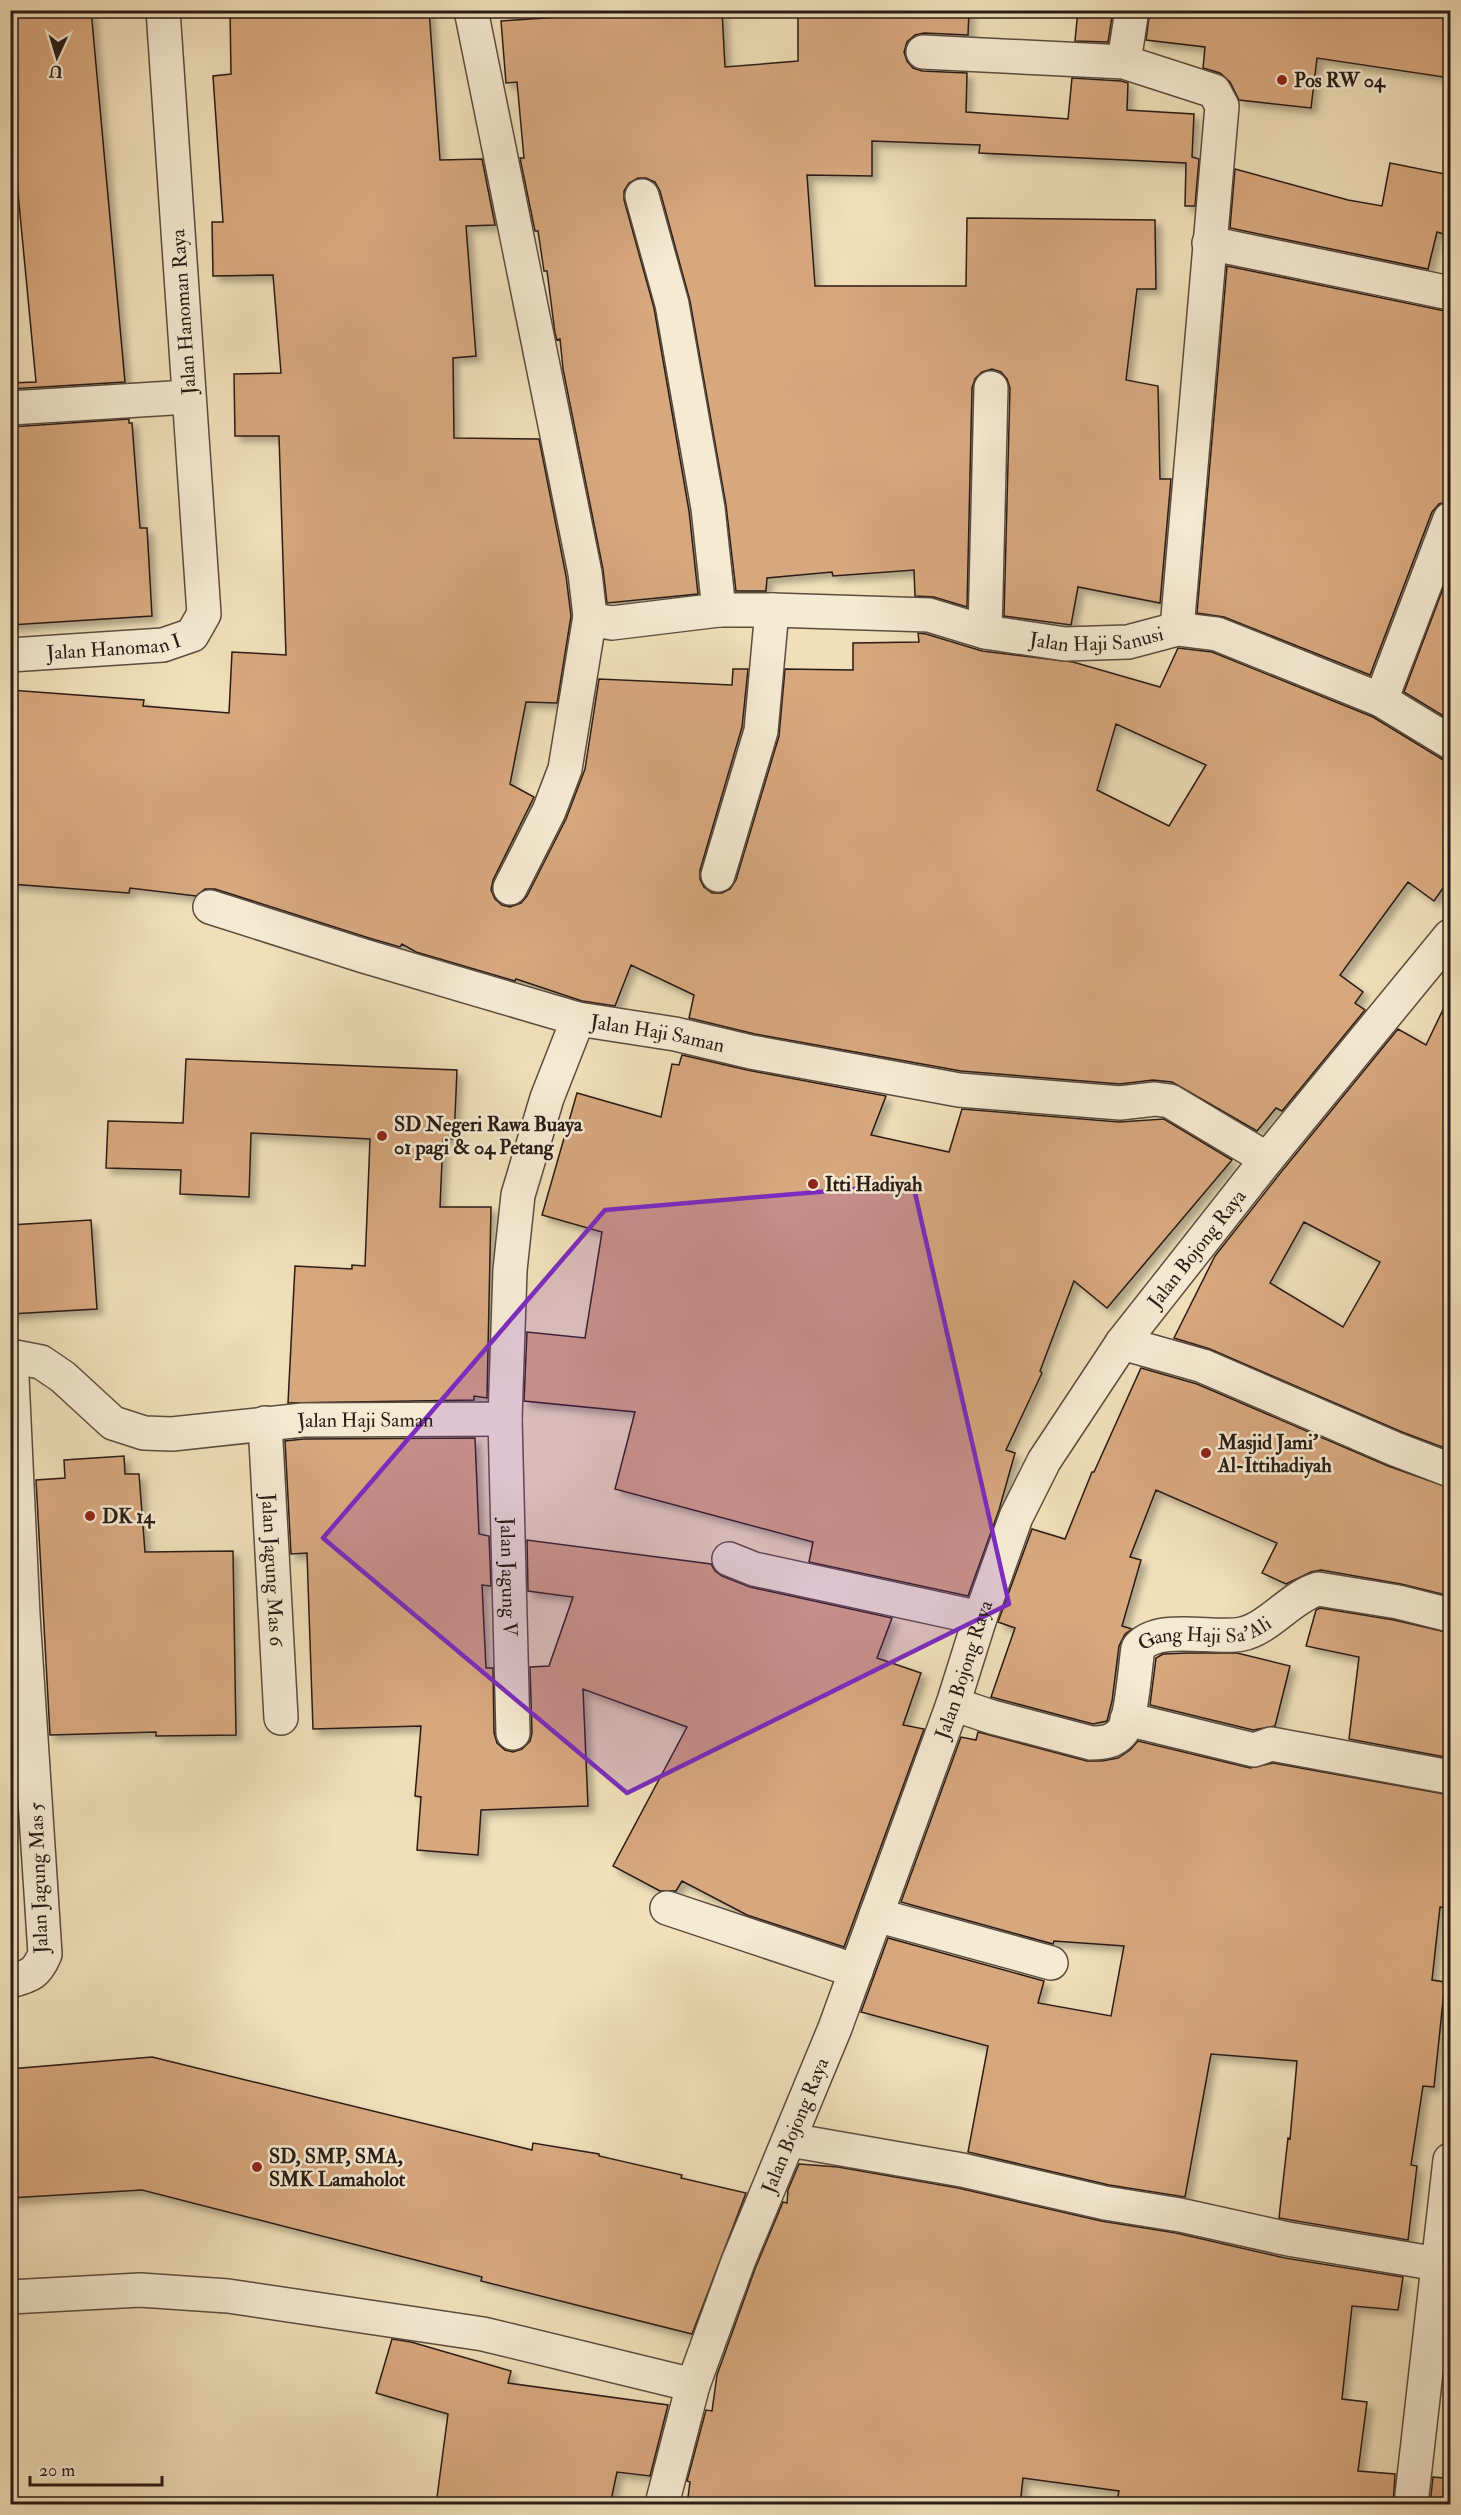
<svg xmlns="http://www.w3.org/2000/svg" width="1461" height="2515" font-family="'IM FELL Double Pica',serif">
	<defs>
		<filter id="shadow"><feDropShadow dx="5.5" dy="5.5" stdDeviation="3" flood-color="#0004"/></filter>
	</defs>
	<rect width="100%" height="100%" fill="#f0dfb9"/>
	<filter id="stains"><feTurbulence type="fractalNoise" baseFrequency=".00333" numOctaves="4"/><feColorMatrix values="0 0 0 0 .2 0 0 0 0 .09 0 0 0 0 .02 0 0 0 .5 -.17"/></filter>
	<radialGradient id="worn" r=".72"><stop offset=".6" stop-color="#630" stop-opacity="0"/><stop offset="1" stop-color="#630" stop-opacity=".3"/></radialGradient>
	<path fill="#d7a77e" stroke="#2a1b15" stroke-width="1.5" fill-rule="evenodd" filter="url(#shadow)" d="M 10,10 L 91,10 L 125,382 L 10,389 L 10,383 L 36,382 L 10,109 Z
		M 230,10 L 333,10 L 333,14 L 429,10 L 440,160 L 482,159 L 495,225 L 466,226 L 476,356 L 453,358 L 454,438 L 539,439 L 566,576 L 571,616 L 557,703 L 526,702 L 510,784 L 534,797 L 493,880 L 491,890 L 495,899 L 502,905 L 510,907 L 521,903 L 527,896 L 566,819 L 585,769 L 599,679 L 732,685 L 733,669 L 748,669 L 742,727 L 700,870 L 700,879 L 704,887 L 712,893 L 722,893 L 730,889 L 736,880 L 779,736 L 785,669 L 853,670 L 853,643 L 919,642 L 918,633 L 926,634 L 982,651 L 1073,662 L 1160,687 L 1178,648 L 1212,652 L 1373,717 L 1450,764 L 1450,878 L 1434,901 L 1408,882 L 1340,975 L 1363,992 L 1355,1003 L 1365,1010 L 1282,1111 L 1276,1108 L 1257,1131 L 1172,1082 L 1153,1080 L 1120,1084 L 961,1071 L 755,1034 L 689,1018 L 694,995 L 631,965 L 615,1006 L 582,1001 L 516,979 L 515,981 L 416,952 L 402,944 L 400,947 L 369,938 L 215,889 L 205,889 L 196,896 L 130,888 L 129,893 L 10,884 L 10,690 L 144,700 L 143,706 L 229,713 L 232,652 L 286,655 L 279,436 L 235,436 L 234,374 L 281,373 L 273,275 L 213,276 L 212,222 L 223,222 L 213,76 L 231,74 ZM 1116,724 L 1206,765 L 1169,826 L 1097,790 Z
		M 623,10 L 662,10 L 663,14 L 722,10 L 725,67 L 798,61 L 798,10 L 969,10 L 968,35 L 924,33 L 915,35 L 907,42 L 904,52 L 907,61 L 913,68 L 922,71 L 967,73 L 966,112 L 1068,119 L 1072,78 L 1121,81 L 1128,83 L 1127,110 L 1194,114 L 1192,157 L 1199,159 L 1195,206 L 1185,206 L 1186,163 L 979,153 L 980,145 L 872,141 L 872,176 L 807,175 L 815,286 L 966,286 L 967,218 L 1155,220 L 1156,289 L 1137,289 L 1126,380 L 1158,386 L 1160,479 L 1171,479 L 1160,603 L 1078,587 L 1071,625 L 1004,616 L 1010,388 L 1007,379 L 1001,372 L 992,369 L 982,372 L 975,379 L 972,388 L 967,607 L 934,597 L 915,596 L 914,570 L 833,576 L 832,572 L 767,578 L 766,591 L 736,591 L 726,505 L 690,301 L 660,191 L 655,182 L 646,178 L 638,178 L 629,183 L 624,191 L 624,200 L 654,308 L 689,511 L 698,594 L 607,603 L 603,569 L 563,369 L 560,339 L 557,340 L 555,333 L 547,271 L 544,271 L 538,231 L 535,231 L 520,158 L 524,158 L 517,82 L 506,83 L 501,21 L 575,16 Z
		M 1078,10 L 1113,10 L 1108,42 L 1075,41 Z
		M 1150,10 L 1450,10 L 1450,78 L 1317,58 L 1311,108 L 1239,100 L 1230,82 L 1220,73 L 1203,68 L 1205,47 L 1146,40 Z
		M 1390,163 L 1450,175 L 1450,236 L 1437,232 L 1428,269 L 1230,228 L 1235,169 L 1348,200 L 1382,206 Z
		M 1227,266 L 1450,312 L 1450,501 L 1439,504 L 1432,512 L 1370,675 L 1224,617 L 1197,613 Z
		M 129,419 L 129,423 L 132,423 L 140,528 L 147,528 L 152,616 L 10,625 L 10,427 Z
		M 1450,570 L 1450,720 L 1404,692 Z
		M 1450,995 L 1450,1450 L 1402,1432 L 1210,1349 L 1174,1338 L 1215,1256 L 1282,1171 L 1398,1029 L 1426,1045 ZM 1304,1222 L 1380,1262 L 1343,1327 L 1270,1283 Z
		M 682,1055 L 747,1070 L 886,1096 L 871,1135 L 949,1152 L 962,1109 L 1119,1122 L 1164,1119 L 1232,1160 L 1107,1308 L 1074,1281 L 1040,1371 L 1042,1373 L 1006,1450 L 1015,1453 L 999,1510 L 968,1596 L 809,1562 L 813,1542 L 615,1489 L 635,1412 L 524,1401 L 527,1332 L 585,1338 L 602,1232 L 542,1215 L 577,1093 L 661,1117 L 672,1064 L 679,1065 Z
		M 186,1059 L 457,1070 L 454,1139 L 443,1139 L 440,1207 L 491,1207 L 487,1398 L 474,1396 L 474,1400 L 288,1403 L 295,1266 L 352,1269 L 352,1265 L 365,1266 L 370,1139 L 251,1133 L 249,1197 L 180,1194 L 181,1170 L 106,1168 L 108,1121 L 183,1123 Z
		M 91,1220 L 97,1309 L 10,1314 L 10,1225 Z
		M 1141,1368 L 1197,1384 L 1388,1466 L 1450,1488 L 1450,1596 L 1401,1584 L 1321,1570 L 1311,1572 L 1286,1584 L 1262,1573 L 1277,1543 L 1156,1490 L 1130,1557 L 1141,1560 L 1122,1626 L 1132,1629 L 1125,1634 L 1119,1646 L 1112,1701 L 1107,1721 L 1093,1724 L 991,1697 L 1015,1628 L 998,1622 L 1032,1529 L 1065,1539 L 1092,1472 L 1094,1472 Z
		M 475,1438 L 479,1534 L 489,1536 L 491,1586 L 482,1585 L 486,1668 L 493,1668 L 494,1733 L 497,1743 L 505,1750 L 513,1752 L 522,1749 L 530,1741 L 532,1733 L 530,1667 L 549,1666 L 573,1597 L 528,1591 L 527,1540 L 711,1564 L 715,1571 L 722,1576 L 750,1587 L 892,1618 L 877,1658 L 921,1673 L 903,1725 L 924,1729 L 844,1947 L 747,1915 L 682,1881 L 676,1891 L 660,1891 L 613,1866 L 687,1727 L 583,1689 L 588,1806 L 481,1810 L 478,1855 L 417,1850 L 421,1797 L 415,1796 L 421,1726 L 313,1729 L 307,1553 L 291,1554 L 285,1441 L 304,1439 Z
		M 124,1456 L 125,1474 L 139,1474 L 145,1552 L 233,1551 L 236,1735 L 156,1736 L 156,1732 L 50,1735 L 36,1480 L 65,1478 L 64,1460 Z
		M 1320,1608 L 1394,1620 L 1450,1633 L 1450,1758 L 1349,1739 L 1359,1657 L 1306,1646 L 1316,1610 Z
		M 1187,1653 L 1237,1653 L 1290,1666 L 1275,1726 L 1253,1730 L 1150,1705 L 1156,1658 L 1163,1654 Z
		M 978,1732 L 1087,1761 L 1102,1761 L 1118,1758 L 1130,1750 L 1138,1741 L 1250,1768 L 1273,1763 L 1450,1795 L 1450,1908 L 1440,1907 L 1432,1980 L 1445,1982 L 1434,2087 L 1423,2086 L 1411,2165 L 1417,2166 L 1408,2240 L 1279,2218 L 1288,2138 L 1290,2139 L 1297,2061 L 1211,2054 L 1185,2197 L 1109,2185 L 968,2152 L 988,2046 L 861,2012 L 888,1938 L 1044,1981 L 1038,2003 L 1111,2016 L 1124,1946 L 1054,1941 L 1053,1944 L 901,1902 L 961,1737 L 976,1740 Z
		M 152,2057 L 532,2150 L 533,2143 L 599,2154 L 599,2156 L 682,2175 L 681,2178 L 746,2193 L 692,2334 L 481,2281 L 482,2277 L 142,2190 L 10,2198 L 10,2069 Z
		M 799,2164 L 838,2167 L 958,2188 L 1101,2221 L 1176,2233 L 1285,2258 L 1403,2277 L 1398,2310 L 1352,2306 L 1342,2399 L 1367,2402 L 1358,2471 L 1395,2474 L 1393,2505 L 1116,2505 L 1119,2491 L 1023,2478 L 1020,2505 L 687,2505 L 690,2482 L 687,2481 L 706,2410 L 712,2411 L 717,2375 L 755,2269 L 783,2202 L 787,2203 L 788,2190 Z
		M 392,2339 L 411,2342 L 511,2371 L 508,2383 L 668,2405 L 650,2476 L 617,2472 L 610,2505 L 436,2505 L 448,2414 L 376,2393 Z
		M 1433,2477 L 1444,2478 L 1443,2505 L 1430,2505 Z"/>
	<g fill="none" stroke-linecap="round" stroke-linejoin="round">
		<g stroke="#5c4c3e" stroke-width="36">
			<g id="minor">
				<path id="s1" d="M 471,10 L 585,573 L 590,616 L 600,621 L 612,623 L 719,610 L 772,610 L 929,615 L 985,632 L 1065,644 L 1128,642 L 1177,629 L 1217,634 L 1381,700 L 1450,742"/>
				<path d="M 923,52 L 1124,62 L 1214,91 L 1222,106 L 1177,629"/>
				<path d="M 1124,62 L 1132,10"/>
				<path d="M 642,196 L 672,304 L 708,508 L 719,610"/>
				<path d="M 1209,243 L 1450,293"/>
				<path d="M 10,408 L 188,397"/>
				<path d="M 985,632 L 991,388"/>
				<path id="s2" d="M 10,655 L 163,645 L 192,635 L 204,614 L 163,10"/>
				<path d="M 1381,700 L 1450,519"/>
				<path d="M 718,875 L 761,731 L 772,610"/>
				<path d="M 510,888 L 549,811 L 565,769 L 590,616"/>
				<path d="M 210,907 L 364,956 L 578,1019"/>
				<path d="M 1122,1343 L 1203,1366 L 1395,1449 L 1450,1470"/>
				<path id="s3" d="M 10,1356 L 41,1362 L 63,1377 L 113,1423 L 144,1433 L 172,1434 L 303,1420 L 505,1419 L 510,1270 L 518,1195 L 547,1098 L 578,1019 L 675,1034 L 751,1052 L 959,1090 L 1120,1103 L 1155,1099 L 1170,1101 L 1267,1159"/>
				<path id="s4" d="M 505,1419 L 513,1733"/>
				<path id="s5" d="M 265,1423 L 281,1718"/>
				<path d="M 729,1559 L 754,1569 L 980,1618"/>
				<path id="s6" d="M 953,1704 L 992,1717 L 1091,1743 C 1103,1743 1114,1742 1122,1732 C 1132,1719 1135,1667 1138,1648 C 1158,1623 1214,1640 1242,1634 C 1268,1629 1291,1597 1318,1589 L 1398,1602 L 1450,1615"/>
				<path d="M 1127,1719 L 1254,1750 L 1271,1744 L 1450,1777"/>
				<path d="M 667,1908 L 856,1971"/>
				<path d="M 876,1915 L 1051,1963"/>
				<path d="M 10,1981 C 31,1976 37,1973 45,1954 L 23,1615 L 11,1356"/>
				<path d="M 790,2140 L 962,2170 L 1105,2203 L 1180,2215 L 1288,2239 L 1450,2266"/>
				<path d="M 10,2297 L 140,2290 L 228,2296 L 483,2334 L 693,2385"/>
				<path id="s7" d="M 662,2504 L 693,2385 L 738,2262 L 835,2028 L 953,1704 L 980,1618 L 1016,1517 L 1044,1461 L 1122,1343 L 1267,1159 L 1450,936"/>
				<path d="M 1411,2504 L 1450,2160"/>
			</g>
		</g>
		<use href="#minor" stroke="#f5ead2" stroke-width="33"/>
	</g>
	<path fill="#7b2cbf" fill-opacity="0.2" stroke="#7b2cbf" stroke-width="4.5" stroke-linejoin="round" d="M 913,1184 L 1009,1604 L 627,1793 L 323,1538 L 605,1210 Z"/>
	<g fill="#8f2418" stroke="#f5ead2" stroke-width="2">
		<circle cx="1282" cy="80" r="6"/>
		<circle cx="382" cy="1136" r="6"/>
		<circle cx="813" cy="1184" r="6"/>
		<circle cx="1206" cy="1453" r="6"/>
		<circle cx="90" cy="1516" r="6"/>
		<circle cx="257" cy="2167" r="6"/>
	</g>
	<g text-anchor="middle" stroke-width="5" stroke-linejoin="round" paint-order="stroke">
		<g font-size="20" font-weight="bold" fill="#2a1b15" stroke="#f5ead2" text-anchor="start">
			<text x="1294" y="87">Pos RW 04</text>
			<text x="394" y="1131">SD Negeri Rawa Buaya<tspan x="394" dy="23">01 pagi &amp; 04 Petang</tspan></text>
			<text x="825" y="1191">Itti Hadiyah</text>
			<text x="1218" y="1449">Masjid Jami'<tspan x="1218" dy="23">Al-Ittihadiyah</tspan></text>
			<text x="102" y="1523">DK 14</text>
			<text x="269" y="2163">SD, SMP, SMA,<tspan x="269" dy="23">SMK Lamaholot</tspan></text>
		</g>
		<g font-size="20" fill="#2a1b15" stroke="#f5ead2">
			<text transform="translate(183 312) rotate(-94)" y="7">Jalan Hanoman Raya</text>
			<text dy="7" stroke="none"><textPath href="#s1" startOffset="1130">Jalan Haji Sanusi</textPath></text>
			<text dy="7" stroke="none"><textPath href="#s2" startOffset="104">Jalan Hanoman I</textPath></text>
			<text dy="7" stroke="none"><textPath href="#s3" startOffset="1012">Jalan Haji Saman</textPath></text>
			<text dy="7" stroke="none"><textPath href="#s7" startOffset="1374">Jalan Bojong Raya</textPath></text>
			<text dy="7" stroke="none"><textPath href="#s3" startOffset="381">Jalan Haji Saman</textPath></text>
			<text dy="7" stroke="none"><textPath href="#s5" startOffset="147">Jalan Jagung Mas 6</textPath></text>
			<text dy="7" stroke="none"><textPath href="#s4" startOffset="158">Jalan Jagung V</textPath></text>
			<text dy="7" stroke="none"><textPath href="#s6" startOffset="334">Gang Haji Sa'Ali</textPath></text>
			<text dy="7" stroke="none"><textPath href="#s7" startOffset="888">Jalan Bojong Raya</textPath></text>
			<text transform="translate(38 1878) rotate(-92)" y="7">Jalan Jagung Mas 5</text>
			<text dy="7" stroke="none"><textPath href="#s7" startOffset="402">Jalan Bojong Raya</textPath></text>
		</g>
	</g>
	<rect width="1461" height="2515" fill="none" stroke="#f0dfb9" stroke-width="36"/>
	<rect x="12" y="12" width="1437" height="2491" fill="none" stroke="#2a1b15" stroke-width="3"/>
	<rect x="18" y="18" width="1425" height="2479" fill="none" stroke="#2a1b15" stroke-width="1.5"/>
	<g transform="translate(57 57) rotate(184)" stroke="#f5ead2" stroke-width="4.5" paint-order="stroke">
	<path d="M0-4.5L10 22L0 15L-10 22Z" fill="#2a1b15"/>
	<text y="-9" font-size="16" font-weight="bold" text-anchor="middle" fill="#2a1b15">U</text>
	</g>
	<path d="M30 2476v9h132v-9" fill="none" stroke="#2a1b15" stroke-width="3"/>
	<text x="39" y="2476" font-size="18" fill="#2a1b15" stroke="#f5ead2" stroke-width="4.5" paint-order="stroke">20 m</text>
	<rect width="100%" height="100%" filter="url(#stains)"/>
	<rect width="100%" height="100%" fill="url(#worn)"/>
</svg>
